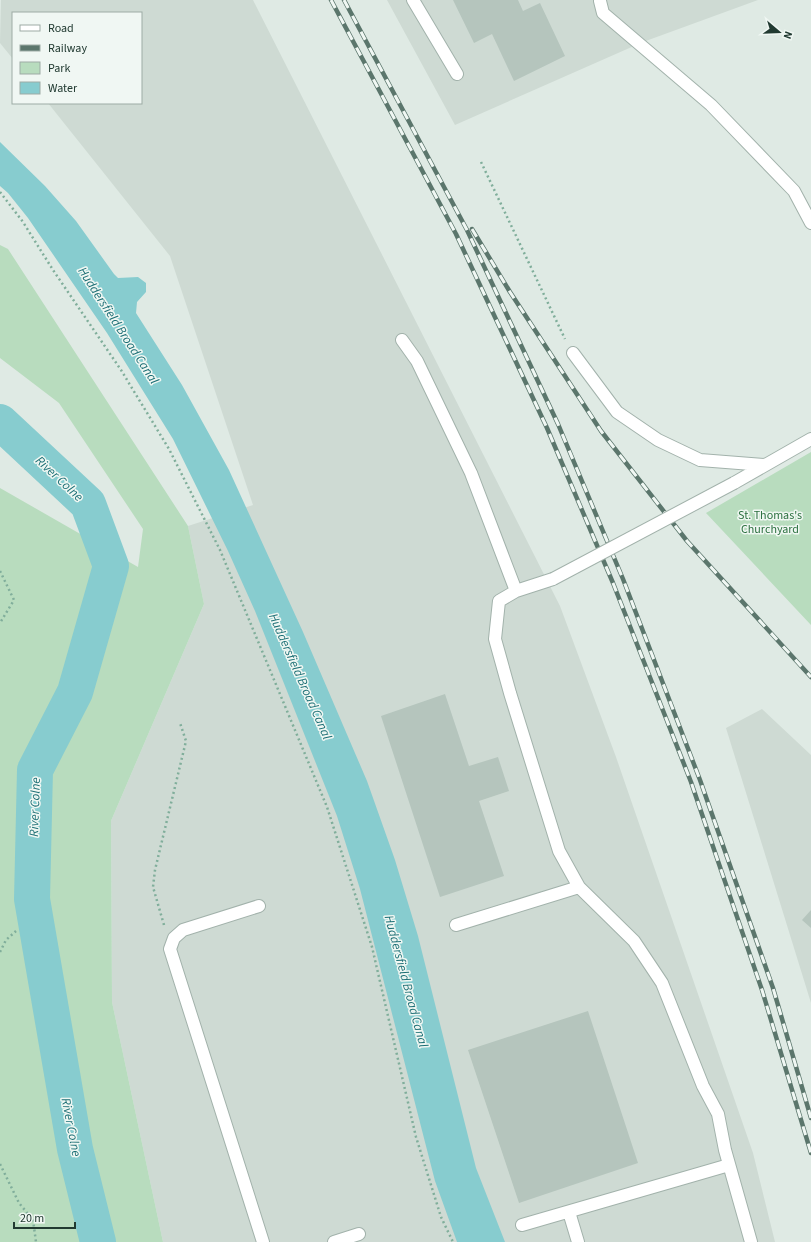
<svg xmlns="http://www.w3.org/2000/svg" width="811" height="1242" font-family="'Source Sans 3',sans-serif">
	<rect width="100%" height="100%" fill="#dfeae4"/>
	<path fill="#cedad3" d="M 1,0 L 253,0 L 560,606 L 616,757 L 753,1153 L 775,1242 L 163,1242 L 112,1002 L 111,821 L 204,604 L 188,526 L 253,505 L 170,256 L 48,103 L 141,103 L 141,13 L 13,13 L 13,59 L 0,43 Z
		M 387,0 L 758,0 L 643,42 L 455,125 Z
		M 762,709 L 811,755 L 811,1003 L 726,728 Z"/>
	<path fill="#b8dcbe" d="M 0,245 L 8,249 L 188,526 L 204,604 L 111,821 L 112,1002 L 163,1242 L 0,1242 L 0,488 L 138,567 L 143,529 L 59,403 L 0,358 Z
		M 811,452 L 811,625 L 706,513 Z"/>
	<path fill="#87cccf" d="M 0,142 L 45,186 L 76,221 L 114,274 L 118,278 L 138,277 L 146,283 L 146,292 L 137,302 L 136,313 L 182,385 L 229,470 L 303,632 L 367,781 L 395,860 L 418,936 L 476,1168 L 505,1242 L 457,1242 L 435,1181 L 360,889 L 337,816 L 255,611 L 228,551 L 173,439 L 107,333 L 28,218 L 8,193 L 0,186 Z"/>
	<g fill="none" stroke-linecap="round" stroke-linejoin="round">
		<path stroke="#87cccf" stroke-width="36" d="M 0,422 L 88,504 L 111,566 L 75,692 L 35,770 L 32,899 L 75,1149 L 98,1242"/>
	</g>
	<path fill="#b5c5bd" d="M 453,0 L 518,0 L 523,11 L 540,3 L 565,56 L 514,81 L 492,34 L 474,43 Z
		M 445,694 L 469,766 L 498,757 L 509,791 L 479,801 L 504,876 L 440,897 L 381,716 Z
		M 811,910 L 811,928 L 802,920 Z
		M 588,1011 L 638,1163 L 519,1203 L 468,1050 Z"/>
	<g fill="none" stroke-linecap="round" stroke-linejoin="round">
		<g stroke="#a2b2ab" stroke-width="14">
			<path id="minor" d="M 413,0 L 457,74
				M 600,1 L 603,13 L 711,105 L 794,191 L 811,223
				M 402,340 L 417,361 L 471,473 L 516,591
				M 573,353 L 617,412 L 658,440 L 700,460 L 765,465
				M 734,483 L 811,439
				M 553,579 L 516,591 L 499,601 L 495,639 L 510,693 L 559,851 L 579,887 L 634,941 L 662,983 L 703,1086 L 718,1114 L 725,1150 L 751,1242
				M 259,906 L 183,930 L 174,938 L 170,949 L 263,1242
				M 456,925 L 579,887
				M 569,1212 L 578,1242
				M 522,1225 L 729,1165
				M 334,1242 L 359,1234"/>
		</g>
		<path stroke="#80ae9b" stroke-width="2.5" stroke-dasharray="2 3" stroke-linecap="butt" d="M 481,162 L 565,339
			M 0,192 L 23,222 L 53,270 L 121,370 L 169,449 L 220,550 L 327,807 L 372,947 L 416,1137 L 441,1217 L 453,1242
			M 0,571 L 14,600 L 0,623
			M 164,925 L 153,887 L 155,870 L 186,741 L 180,723
			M 0,952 L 6,940 L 16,931
			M 0,1164 L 19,1203 L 33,1220 L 36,1242"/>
		<use href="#minor" stroke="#fff" stroke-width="12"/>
		<g stroke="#5b766c" stroke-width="4.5">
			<path id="rail" d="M 331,0 L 456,234 L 547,428 L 613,583 L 691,782 L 762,990 L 811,1153
				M 344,0 L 467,230 L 558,424 L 623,579 L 700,780 L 773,988 L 811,1118
				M 472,229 L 510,292 L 601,431 L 687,541 L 811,677"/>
		</g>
		<use href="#rail" stroke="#f0f7f3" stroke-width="3" stroke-dasharray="9" stroke-linecap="butt"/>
		<g stroke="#a2b2ab" stroke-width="14" stroke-linecap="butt">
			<path id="minor-bridge" d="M 553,579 L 734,483"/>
		</g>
		<use href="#minor-bridge" stroke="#fff" stroke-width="12"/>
	</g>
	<g text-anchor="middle" stroke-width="3" stroke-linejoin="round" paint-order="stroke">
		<g font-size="12" fill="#2b703f" stroke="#f0f7f3">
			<text x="770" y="519">St. Thomas's<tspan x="770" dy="14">Churchyard</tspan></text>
		</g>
		<g font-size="13" font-style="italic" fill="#1c6f75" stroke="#f0f7f3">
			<text transform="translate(119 325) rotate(57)" y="5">Huddersfield Broad Canal</text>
			<text transform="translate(60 478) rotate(43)" y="5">River Colne</text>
			<text transform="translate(301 676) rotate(66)" y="5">Huddersfield Broad Canal</text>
			<text transform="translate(34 807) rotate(-88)" y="5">River Colne</text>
			<text transform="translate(407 981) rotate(75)" y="5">Huddersfield Broad Canal</text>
			<text transform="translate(72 1127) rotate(79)" y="5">River Colne</text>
		</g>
	</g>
	<rect x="12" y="12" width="130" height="92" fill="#f0f7f3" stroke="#9daba5"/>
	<rect x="20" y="25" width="20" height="6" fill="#ffffff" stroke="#9daba5"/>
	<text x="48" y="32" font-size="12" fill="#213a31">Road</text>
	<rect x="20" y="45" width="20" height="6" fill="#5b766c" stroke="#9daba5"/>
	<text x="48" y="52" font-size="12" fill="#213a31">Railway</text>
	<rect x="20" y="62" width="20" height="12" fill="#b8dcbe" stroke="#9daba5"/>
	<text x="48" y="72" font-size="12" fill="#213a31">Park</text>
	<rect x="20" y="82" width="20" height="12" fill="#87cccf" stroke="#9daba5"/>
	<text x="48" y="92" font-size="12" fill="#213a31">Water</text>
	<g transform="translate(779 32) rotate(109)" stroke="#f0f7f3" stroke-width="3" paint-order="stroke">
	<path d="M0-3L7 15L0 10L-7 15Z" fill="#213a31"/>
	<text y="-6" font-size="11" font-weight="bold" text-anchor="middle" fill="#213a31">N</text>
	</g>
	<path d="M14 1222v6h61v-6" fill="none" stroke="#213a31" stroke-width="2"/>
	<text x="20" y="1222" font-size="12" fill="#213a31" stroke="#f0f7f3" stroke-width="3" paint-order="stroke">20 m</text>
</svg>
